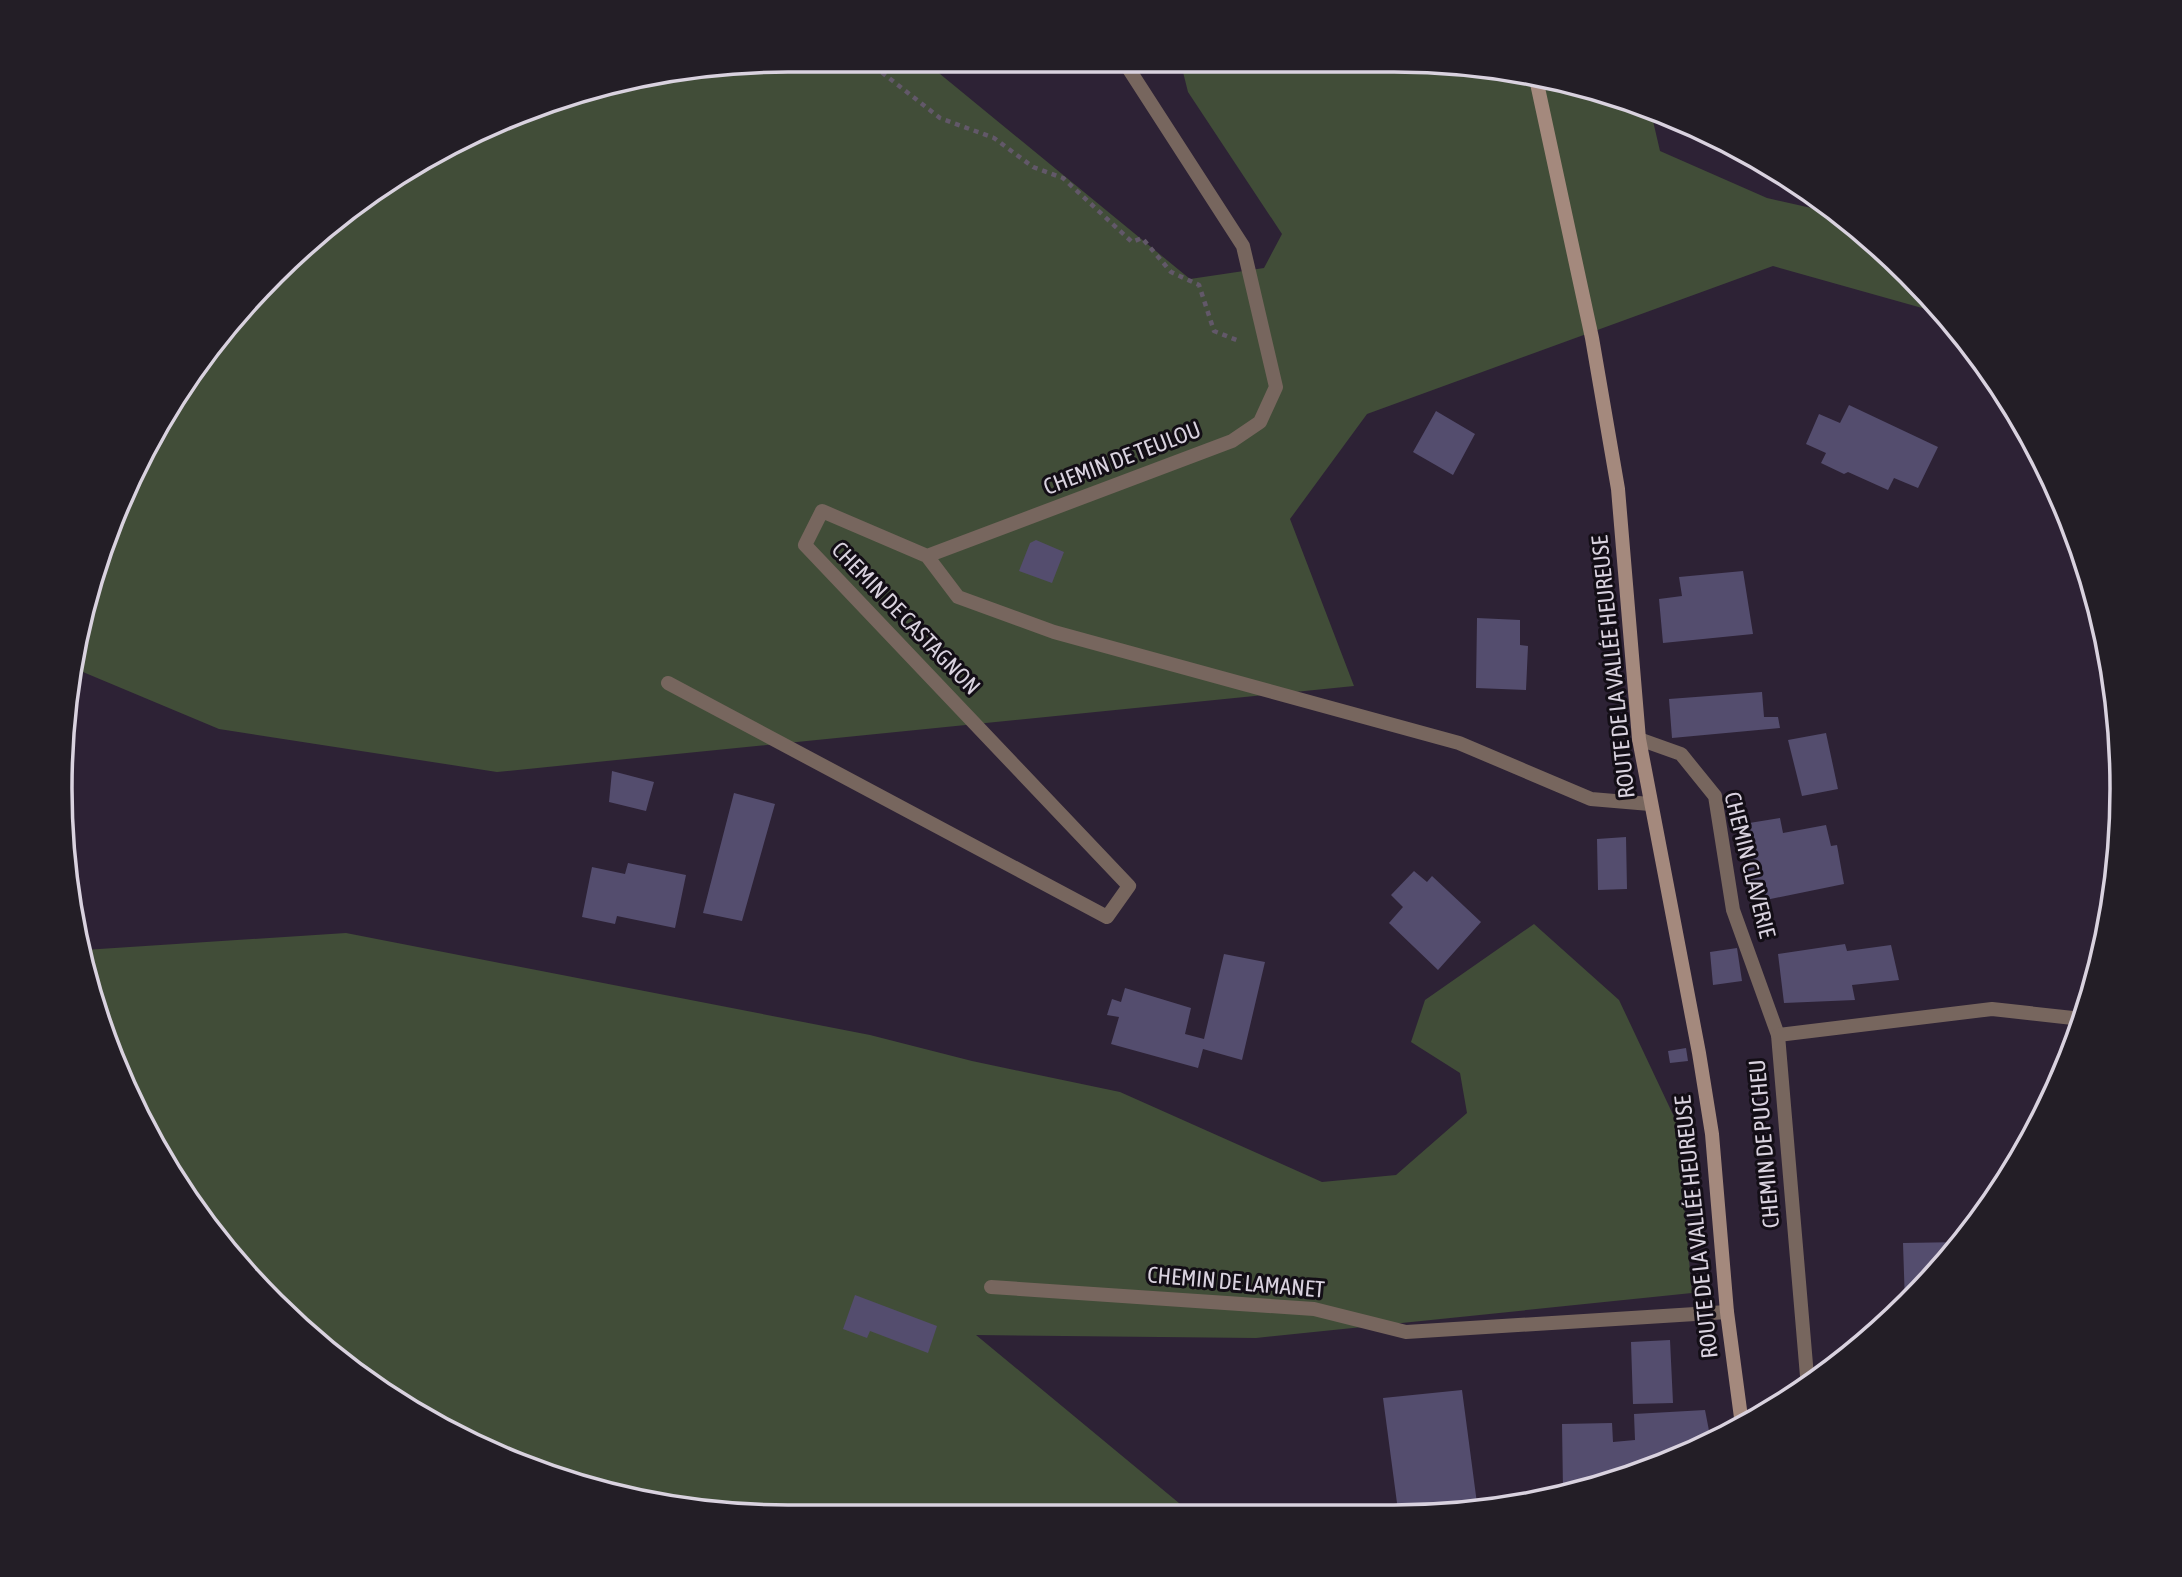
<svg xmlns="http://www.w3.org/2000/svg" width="2182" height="1577" font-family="'Asap Condensed',sans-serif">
	<rect width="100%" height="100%" fill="#2d2235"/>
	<path fill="#414d38" d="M 788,60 L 923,60 L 1190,279 L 1264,268 L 1282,234 L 1188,92 L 1180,60 L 1394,60 L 1536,74 L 1650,108 L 1660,151 L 1767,198 L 1838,214 L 1874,240 L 1947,315 L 1773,266 L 1367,414 L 1290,519 L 1354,686 L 497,772 L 219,729 L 71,667 L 84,599 L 135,466 L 240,308 L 384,182 L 509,115 L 599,84 Z
		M 1534,924 L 1619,1000 L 1677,1123 L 1692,1293 L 1256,1338 L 976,1335 L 1191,1513 L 741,1516 L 600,1493 L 466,1442 L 344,1367 L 240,1269 L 182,1193 L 115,1068 L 84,950 L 346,933 L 870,1035 L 972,1061 L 1120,1092 L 1322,1182 L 1396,1175 L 1467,1113 L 1460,1073 L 1411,1042 L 1425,1000 Z"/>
	<path fill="#544d6e" d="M 1849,405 L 1938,447 L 1918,488 L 1894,478 L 1888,490 L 1848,472 L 1844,474 L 1821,463 L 1826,453 L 1806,444 L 1819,414 L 1840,423 Z
		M 1436,411 L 1475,434 L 1453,475 L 1413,452 Z
		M 1036,540 L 1064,552 L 1052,583 L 1019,571 L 1030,543 Z
		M 1743,571 L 1753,634 L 1663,643 L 1659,599 L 1682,596 L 1679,577 Z
		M 1477,618 L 1520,620 L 1520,645 L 1528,646 L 1526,690 L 1476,688 Z
		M 1762,692 L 1764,717 L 1778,717 L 1780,728 L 1672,738 L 1669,699 Z
		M 1826,733 L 1838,789 L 1802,796 L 1788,740 Z
		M 612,771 L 654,782 L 646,811 L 609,802 Z
		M 734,793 L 775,804 L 742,921 L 703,913 Z
		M 1780,818 L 1783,833 L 1826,825 L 1831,846 L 1837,845 L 1844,884 L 1756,902 L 1737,825 Z
		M 1626,837 L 1627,889 L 1598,890 L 1597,839 Z
		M 628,863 L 686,875 L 675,928 L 617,916 L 615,924 L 582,917 L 592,867 L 625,874 Z
		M 1414,871 L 1427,882 L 1432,876 L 1481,922 L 1438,970 L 1389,923 L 1403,907 L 1391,895 Z
		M 1845,944 L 1847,951 L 1891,945 L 1899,980 L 1852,985 L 1855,1000 L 1784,1003 L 1778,954 Z
		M 1737,948 L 1742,981 L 1713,985 L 1710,952 Z
		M 1224,954 L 1265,962 L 1242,1060 L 1203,1049 L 1198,1068 L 1111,1044 L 1119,1017 L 1107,1015 L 1112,999 L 1121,1002 L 1125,988 L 1191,1008 L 1185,1034 L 1204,1039 Z
		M 1686,1048 L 1688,1061 L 1670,1063 L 1668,1051 Z
		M 1963,1242 L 1922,1285 L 1905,1304 L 1903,1243 Z
		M 855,1295 L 937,1326 L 928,1353 L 870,1331 L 867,1338 L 843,1329 Z
		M 1670,1340 L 1673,1403 L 1633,1404 L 1631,1342 Z
		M 1462,1390 L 1478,1511 L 1396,1512 L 1397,1503 L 1383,1398 Z
		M 1705,1410 L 1711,1441 L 1673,1462 L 1563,1491 L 1562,1424 L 1612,1423 L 1613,1442 L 1635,1440 L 1634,1414 Z"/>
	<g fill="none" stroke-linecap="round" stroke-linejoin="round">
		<path stroke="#625869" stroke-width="4.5" stroke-dasharray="5 5" stroke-linecap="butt" d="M 866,60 L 940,118 L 994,138 L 1033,167 L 1063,178 L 1132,242 L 1142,238 L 1171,272 L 1199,285 L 1214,331 L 1239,341"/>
		<path stroke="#77665e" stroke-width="14" d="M 927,556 L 1232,441 L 1260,422 L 1276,387 L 1243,246 L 1123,60
			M 668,683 L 1107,917 L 1129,886 L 805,545 L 822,511 L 927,556 L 958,597 L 1054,632 L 1459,743 L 1591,799 L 1650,804
			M 1639,739 L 1681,754 L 1715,796 L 1733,910 L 1778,1035
			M 991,1287 L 1314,1309 L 1406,1332 L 1727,1312"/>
		<path stroke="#77665e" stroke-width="14" d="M 1808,1388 L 1778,1035 L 1992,1009 L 2082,1019"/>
		<path stroke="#a4897d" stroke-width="14" d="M 1535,74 L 1592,338 L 1618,489 L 1639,739 L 1699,1053 L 1712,1134 L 1727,1312 L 1742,1425"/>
	</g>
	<g text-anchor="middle" stroke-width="6" stroke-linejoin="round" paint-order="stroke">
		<g font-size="23" fill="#d9d2df" stroke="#130e16">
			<text transform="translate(1122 458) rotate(-21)" y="8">CHEMIN DE TEULOU</text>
			<text transform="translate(906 618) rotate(46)" y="8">CHEMIN DE CASTAGNON</text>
			<text transform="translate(1613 667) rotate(-96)" y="8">ROUTE DE LA VALLÉE HEUREUSE</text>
			<text transform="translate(1750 865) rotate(76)" y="8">CHEMIN CLAVERIE</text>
			<text transform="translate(1764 1144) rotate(-95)" y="8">CHEMIN DE PUCHEU</text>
			<text transform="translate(1696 1227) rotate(-96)" y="8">ROUTE DE LA VALLÉE HEUREUSE</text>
			<text transform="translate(1236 1282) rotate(5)" y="8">CHEMIN DE LAMANET</text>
		</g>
	</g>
	<path d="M0 0H2182V1577H0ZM788 72H1394A716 716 0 0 1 2110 788V789A716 716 0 0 1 1394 1505H788A716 716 0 0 1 72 789V788A716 716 0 0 1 788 72Z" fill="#231e26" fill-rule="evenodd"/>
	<path fill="none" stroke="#d9d2df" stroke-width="3.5" d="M788 72H1394A716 716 0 0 1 2110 788V789A716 716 0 0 1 1394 1505H788A716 716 0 0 1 72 789V788A716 716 0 0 1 788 72Z"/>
</svg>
